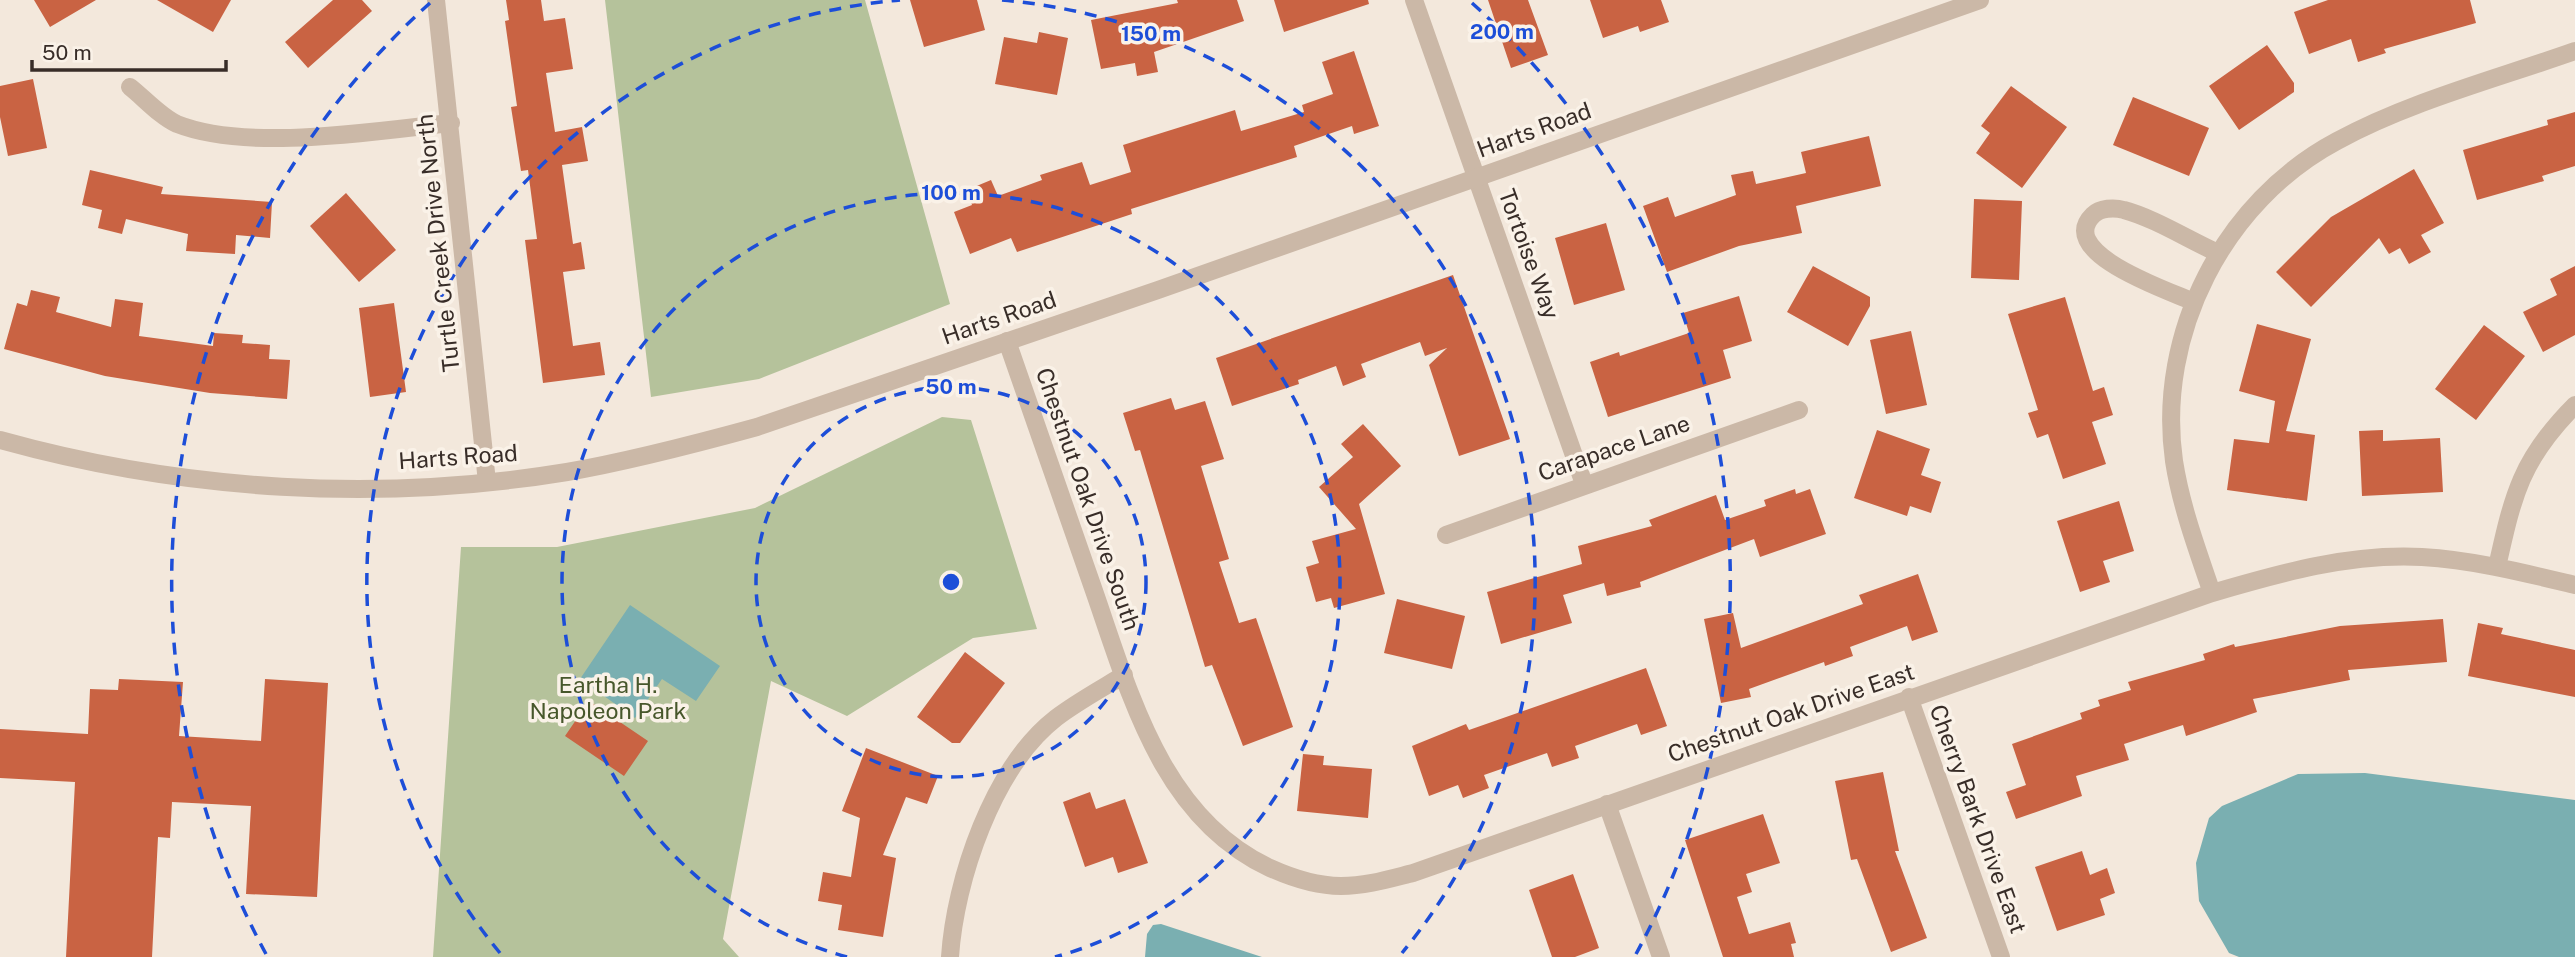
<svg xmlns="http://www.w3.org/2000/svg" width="2575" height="957" font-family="'Public Sans',sans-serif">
	<rect width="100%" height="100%" fill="#f3e8dc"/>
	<path fill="#b5c29b" d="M 605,0 L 865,0 L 950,304 L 759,379 L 651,397 Z
		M 942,417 L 971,420 L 1037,629 L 973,638 L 847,716 L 771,681 L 723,939 L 739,957 L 433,957 L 461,547 L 557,547 L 755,508 Z"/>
	<path fill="#7aafb1" d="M 630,605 L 720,666 L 696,701 L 662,679 L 635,718 L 580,679 Z
		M 2365,773 L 2575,800 L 2575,957 L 2239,957 L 2229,953 L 2199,901 L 2196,863 L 2209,818 L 2222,806 L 2298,774 Z
		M 1161,924 L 1262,957 L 1145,957 L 1147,934 L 1153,925 Z"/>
	<path fill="#c96343" d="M 34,0 L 96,0 L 50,27 Z
		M 157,0 L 231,0 L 213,32 Z
		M 333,0 L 362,0 L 372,11 L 308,68 L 285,42 Z
		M 506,0 L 541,0 L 544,21 L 565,18 L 573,69 L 546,73 L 555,132 L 582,127 L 588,161 L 562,165 L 573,244 L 581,242 L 585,269 L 563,272 L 573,346 L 600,342 L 605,375 L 543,383 L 525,240 L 537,239 L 528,170 L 521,171 L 511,107 L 517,106 L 505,21 L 509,20 Z
		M 910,0 L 977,0 L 985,30 L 924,47 Z
		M 1177,0 L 1237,0 L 1244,21 L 1154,52 L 1158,72 L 1137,76 L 1135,63 L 1101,69 L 1091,20 L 1178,3 Z
		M 1274,0 L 1368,0 L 1369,4 L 1284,32 Z
		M 1488,0 L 1528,0 L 1548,55 L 1511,68 Z
		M 1590,0 L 1661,0 L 1669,22 L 1640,32 L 1638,26 L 1603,38 Z
		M 2328,0 L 2470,0 L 2476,23 L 2384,49 L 2386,53 L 2358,62 L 2351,39 L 2309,54 L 2294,12 Z
		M 1039,32 L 1068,38 L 1057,95 L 995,84 L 1004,37 L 1037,43 Z
		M 2267,45 L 2294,83 L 2294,92 L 2239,130 L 2209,86 Z
		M 1354,51 L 1379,126 L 1354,134 L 1352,126 L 1294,146 L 1297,157 L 1131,209 L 1132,214 L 1017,252 L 1011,238 L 970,254 L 954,212 L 972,205 L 967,190 L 991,180 L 998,196 L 1042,180 L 1040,175 L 1082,162 L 1090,185 L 1131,172 L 1123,145 L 1235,110 L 1241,131 L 1304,112 L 1302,105 L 1333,94 L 1322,62 Z
		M 33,79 L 47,148 L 8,156 L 0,117 L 0,86 Z
		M 2011,86 L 2067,127 L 2022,188 L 1976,153 L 1990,133 L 1981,126 Z
		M 2133,97 L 2209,128 L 2189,176 L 2113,145 Z
		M 2575,112 L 2575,166 L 2542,176 L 2544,181 L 2477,200 L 2463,150 L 2548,125 L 2547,120 Z
		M 1869,136 L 1881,186 L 1796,206 L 1802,233 L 1739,246 L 1667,272 L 1643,206 L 1668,197 L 1675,217 L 1736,195 L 1731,175 L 1753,171 L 1756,184 L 1806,173 L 1801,152 Z
		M 2414,169 L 2444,223 L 2421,235 L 2431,252 L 2409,264 L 2400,248 L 2389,254 L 2379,238 L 2311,307 L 2276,272 L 2331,217 Z
		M 90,170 L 163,187 L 161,194 L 272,202 L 270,238 L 236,235 L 235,254 L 186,251 L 188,234 L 126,219 L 122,234 L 98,228 L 102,210 L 82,205 Z
		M 346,193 L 396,250 L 359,282 L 310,226 Z
		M 1974,199 L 2022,201 L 2019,280 L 1971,278 Z
		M 1606,223 L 1625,290 L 1574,305 L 1555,238 Z
		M 1813,266 L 1870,297 L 1870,306 L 1848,346 L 1787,312 Z
		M 2575,266 L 2575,335 L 2543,352 L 2523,312 L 2557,295 L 2550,279 Z
		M 1453,275 L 1510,439 L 1459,456 L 1429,365 L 1447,348 L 1425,356 L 1420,342 L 1361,364 L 1366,377 L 1343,386 L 1336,366 L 1298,380 L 1299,384 L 1232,406 L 1216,358 Z
		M 31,290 L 60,297 L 56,312 L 111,327 L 115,299 L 143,303 L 139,336 L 213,346 L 214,333 L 243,335 L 242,343 L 270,345 L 269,359 L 290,360 L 287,399 L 210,393 L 105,376 L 4,349 L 17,303 L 27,306 Z
		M 1739,296 L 1752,341 L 1723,350 L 1731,378 L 1608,417 L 1590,362 L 1619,352 L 1620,356 L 1689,333 L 1683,313 Z
		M 2065,297 L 2093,391 L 2104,387 L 2113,415 L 2092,422 L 2106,464 L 2063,479 L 2048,434 L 2037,438 L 2028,413 L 2038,410 L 2008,314 Z
		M 394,303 L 406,392 L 370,397 L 359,308 Z
		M 2257,324 L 2311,339 L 2286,431 L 2315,435 L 2307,501 L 2227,490 L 2234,439 L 2269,443 L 2275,401 L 2239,391 Z
		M 2484,325 L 2525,356 L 2476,420 L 2435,389 Z
		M 1911,331 L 1927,405 L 1886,414 L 1870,340 Z
		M 1171,398 L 1175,410 L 1205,401 L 1224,459 L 1201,466 L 1229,559 L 1219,562 L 1239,623 L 1256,618 L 1293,727 L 1243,746 L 1212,665 L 1205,667 L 1140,450 L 1135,451 L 1123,413 Z
		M 1363,424 L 1401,466 L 1359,504 L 1385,594 L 1334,608 L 1331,598 L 1316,602 L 1306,567 L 1319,563 L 1312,541 L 1356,529 L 1319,487 L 1353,457 L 1341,444 Z
		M 1877,430 L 1930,449 L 1921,475 L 1941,482 L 1931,513 L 1910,506 L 1907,516 L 1854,498 Z
		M 2383,430 L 2383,441 L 2440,438 L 2443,492 L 2362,496 L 2359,431 Z
		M 1795,489 L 1796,494 L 1810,489 L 1826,534 L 1760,557 L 1754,539 L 1640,582 L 1641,587 L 1607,596 L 1604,583 L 1563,595 L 1572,623 L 1501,644 L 1487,592 L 1582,564 L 1578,546 L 1652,526 L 1649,520 L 1716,495 L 1725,520 L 1766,506 L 1764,500 Z
		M 2119,501 L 2134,551 L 2103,561 L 2110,582 L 2080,592 L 2057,521 Z
		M 1918,574 L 1938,632 L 1912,641 L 1907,626 L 1850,647 L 1853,656 L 1825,666 L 1824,662 L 1749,689 L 1751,697 L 1721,703 L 1704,619 L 1733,613 L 1741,648 L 1863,604 L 1859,595 Z
		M 1397,599 L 1465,616 L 1452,669 L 1384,653 Z
		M 2443,619 L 2447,662 L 2348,670 L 2350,680 L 2253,699 L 2257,712 L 2186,736 L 2183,725 L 2124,744 L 2129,760 L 2076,776 L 2082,796 L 2016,819 L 2006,792 L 2026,785 L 2012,744 L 2082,719 L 2080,713 L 2100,706 L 2098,700 L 2131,690 L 2128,682 L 2205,660 L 2203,654 L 2234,644 L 2235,647 L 2340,626 Z
		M 2478,623 L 2503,628 L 2501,634 L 2575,650 L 2575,697 L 2468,676 Z
		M 965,652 L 1005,683 L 960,743 L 952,743 L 917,717 Z
		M 1646,668 L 1667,726 L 1641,735 L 1637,724 L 1575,746 L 1579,758 L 1552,767 L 1547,753 L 1484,775 L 1489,788 L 1463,798 L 1458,785 L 1429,796 L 1412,746 L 1466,724 L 1469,730 Z
		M 119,679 L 183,682 L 179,736 L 261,741 L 265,679 L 328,683 L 317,897 L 246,894 L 251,806 L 172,802 L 170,838 L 158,837 L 152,957 L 66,957 L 75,782 L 0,778 L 0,729 L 88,734 L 90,689 L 118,690 Z
		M 589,701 L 648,741 L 624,776 L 565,736 Z
		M 866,748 L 938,776 L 927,804 L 906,797 L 883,855 L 896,858 L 883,937 L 838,930 L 842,905 L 818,901 L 823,872 L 851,877 L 860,818 L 842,811 Z
		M 1303,754 L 1324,756 L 1323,765 L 1372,769 L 1368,818 L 1297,811 Z
		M 1883,772 L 1899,851 L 1895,851 L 1927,938 L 1891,952 L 1857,859 L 1851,860 L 1835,781 Z
		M 1090,792 L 1096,809 L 1125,799 L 1148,863 L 1118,873 L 1113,857 L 1085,867 L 1063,802 Z
		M 1763,814 L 1780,863 L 1746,874 L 1752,892 L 1737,897 L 1749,934 L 1790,922 L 1796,943 L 1791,944 L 1794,957 L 1723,957 L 1685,840 Z
		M 2082,851 L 2090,875 L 2107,868 L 2115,893 L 2100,899 L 2105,915 L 2057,931 L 2035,867 Z
		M 1573,874 L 1599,948 L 1575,957 L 1552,957 L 1529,890 Z"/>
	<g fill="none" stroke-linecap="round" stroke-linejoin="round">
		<path stroke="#cbb8a7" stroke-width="18" d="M 436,0 L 487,482
			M 1414,0 L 1584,484
			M 130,87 C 144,98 161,117 177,124 C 248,152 375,131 451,123
			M 2194,302 C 2172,292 2054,253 2093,215 C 2100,208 2114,207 2124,210 C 2154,218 2189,240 2218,253
			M 1007,341 C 1035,422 1064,504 1092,585 C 1129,690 1160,817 1270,868 C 1292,878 1316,886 1341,886 C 1366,886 1389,879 1413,873 L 2212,593 C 2280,573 2350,553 2422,557 C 2474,560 2525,573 2575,585
			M 1446,535 L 1799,410
			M 2497,567 C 2513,495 2521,459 2575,405
			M 2212,593 C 2197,549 2181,506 2174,461 C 2156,334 2224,201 2337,141 C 2411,101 2496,79 2575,51
			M 1909,697 L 2001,957
			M 1607,804 L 1661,957
			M 950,957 C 955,880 993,767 1056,718 C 1077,702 1101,689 1124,675"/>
		<path stroke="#cbb8a7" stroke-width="18" d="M 0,440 C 183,491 379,503 567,472 C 631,461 695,444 757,427 L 1158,290 L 1980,0"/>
	</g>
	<g fill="none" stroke="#1d4ed8" stroke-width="3.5" stroke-dasharray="12 9">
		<circle cx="951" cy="582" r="195"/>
		<path d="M847 957A389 389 0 1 1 1055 957"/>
		<path d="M500 953A584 584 0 0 1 900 0M1002 0A584 584 0 0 1 1402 953"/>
		<path d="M266 954A779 779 0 0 1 430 3M1472 3A779 779 0 0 1 1636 954"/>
	</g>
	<g text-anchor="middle" stroke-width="7" stroke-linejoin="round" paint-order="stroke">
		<g font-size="23" fill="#382d28" stroke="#faf2e8">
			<text transform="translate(1534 130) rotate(-20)" y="8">Harts Road</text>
			<text transform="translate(438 243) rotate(-96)" y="8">Turtle Creek Drive North</text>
			<text transform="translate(1529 254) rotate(70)" y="8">Tortoise Way</text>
			<text transform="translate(999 318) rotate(-19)" y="8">Harts Road</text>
			<text transform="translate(1614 448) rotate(-19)" y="8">Carapace Lane</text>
			<text transform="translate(458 457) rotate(-4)" y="8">Harts Road</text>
			<text transform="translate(1088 499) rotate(71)" y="8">Chestnut Oak Drive South</text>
			<text transform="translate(1791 713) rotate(-19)" y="8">Chestnut Oak Drive East</text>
			<text transform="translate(1978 819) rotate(70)" y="8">Cherry Bark Drive East</text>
		</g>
		<g font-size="23" fill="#47572b" stroke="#faf2e8">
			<text x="608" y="693">Eartha H.<tspan x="608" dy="26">Napoleon Park</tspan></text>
		</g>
	</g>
	<circle cx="951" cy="582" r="10" fill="#1d4ed8" stroke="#faf2e8" stroke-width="3.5"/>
	<g font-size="21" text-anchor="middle" font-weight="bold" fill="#1d4ed8" stroke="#faf2e8" stroke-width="7" stroke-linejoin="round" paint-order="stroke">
		<text x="1502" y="39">200 m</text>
		<text x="1151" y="41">150 m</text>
		<text x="951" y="200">100 m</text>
		<text x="951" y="394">50 m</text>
	</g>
	<path d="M32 60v10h194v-10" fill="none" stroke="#382d28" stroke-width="3.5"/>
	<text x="42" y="60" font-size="21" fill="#382d28" stroke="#faf2e8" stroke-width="5" paint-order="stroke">50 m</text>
</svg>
